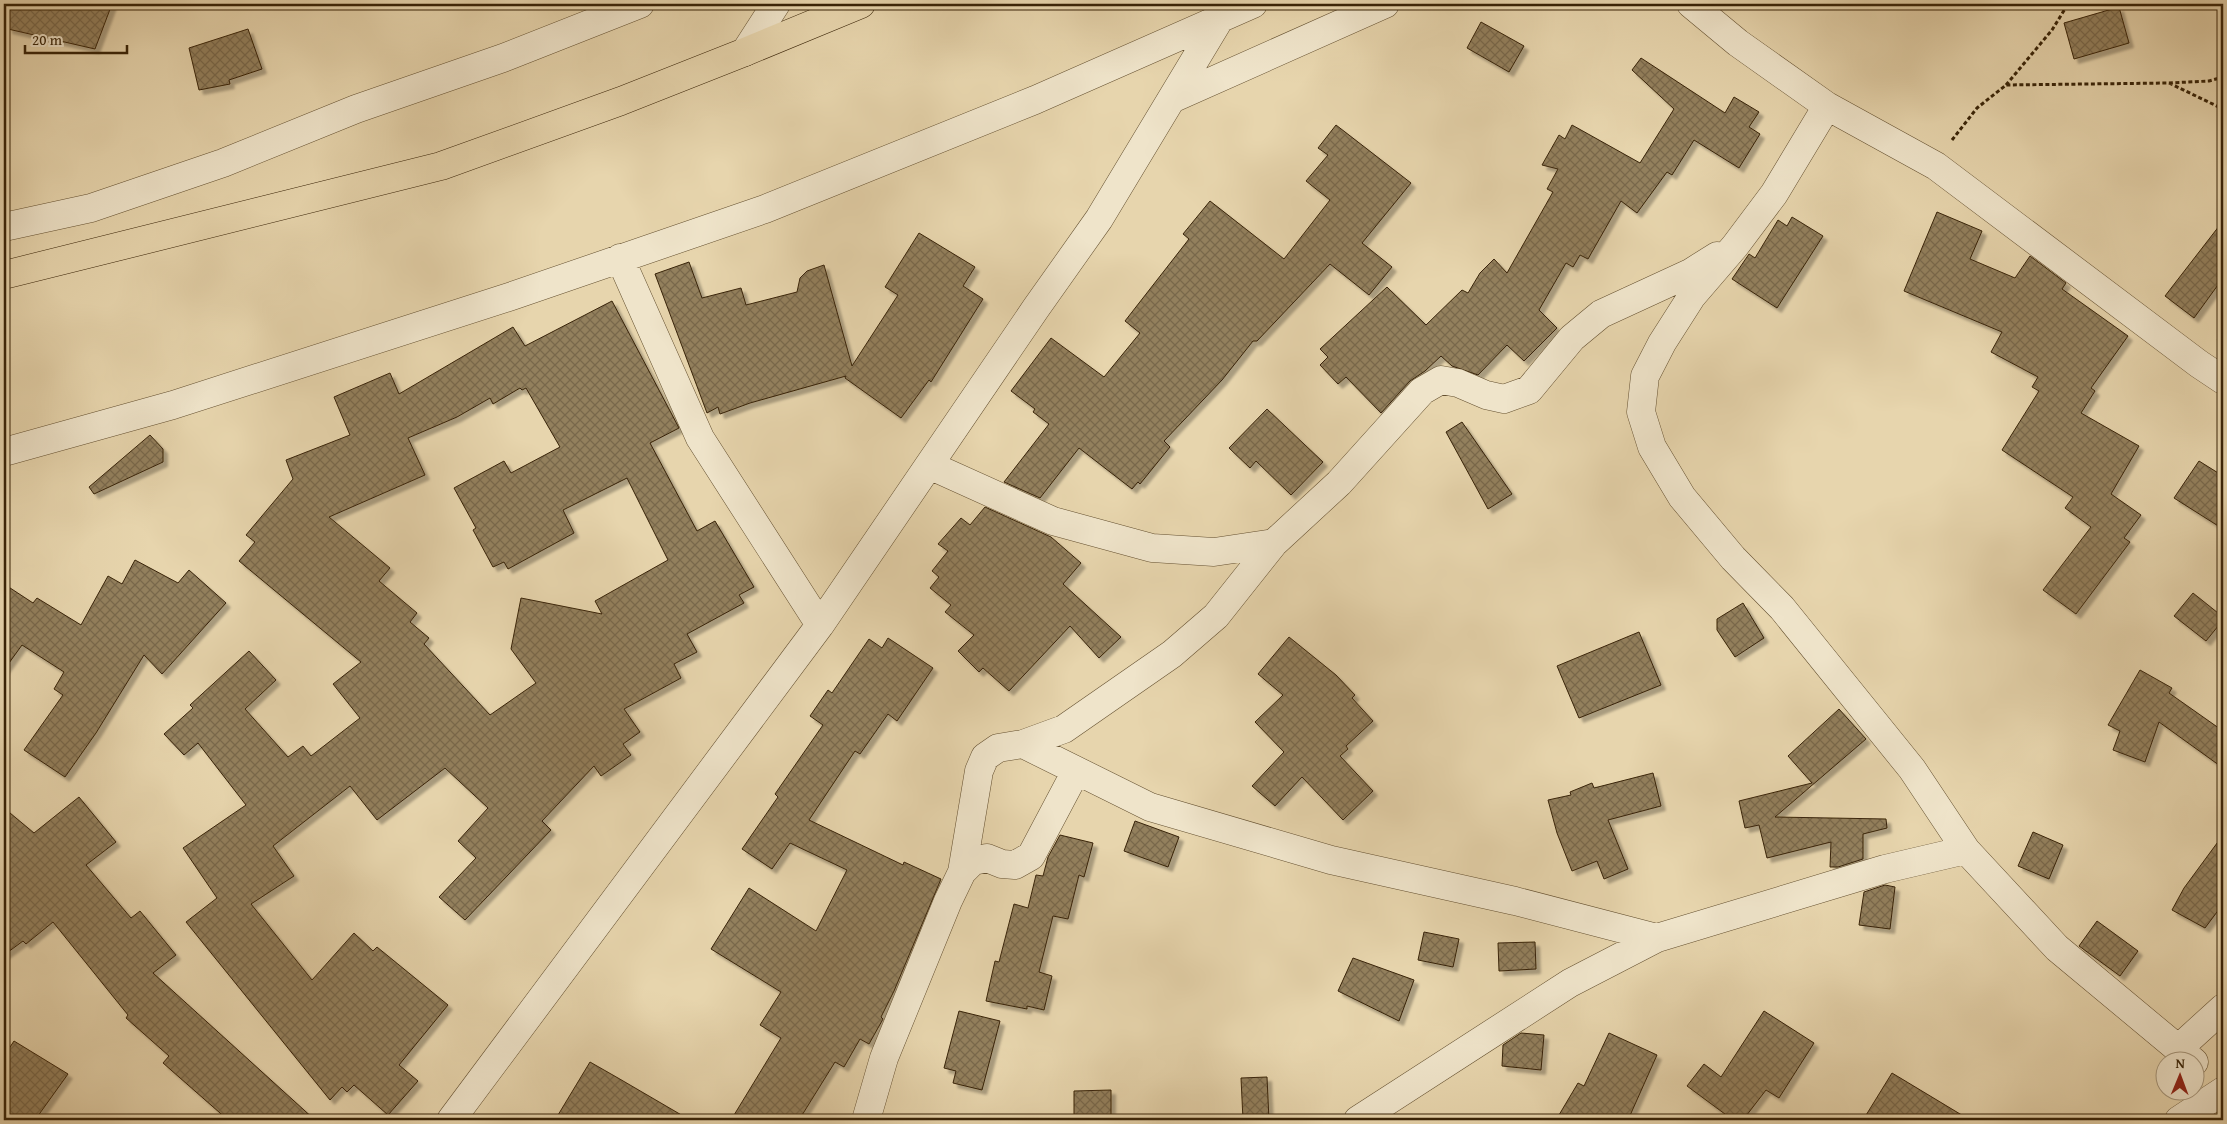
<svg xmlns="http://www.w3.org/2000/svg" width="2227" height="1124" font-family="'Gentium Book Plus',serif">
	<defs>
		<pattern id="building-cross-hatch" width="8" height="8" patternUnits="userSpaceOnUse" patternTransform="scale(1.25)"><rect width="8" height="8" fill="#93805d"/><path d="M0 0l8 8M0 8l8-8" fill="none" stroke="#79684b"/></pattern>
		<filter id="shadow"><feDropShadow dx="4.5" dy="4.5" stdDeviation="1" flood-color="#0004"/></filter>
	</defs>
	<rect width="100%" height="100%" fill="#e7d5ad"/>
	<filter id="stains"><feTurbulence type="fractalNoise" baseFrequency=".004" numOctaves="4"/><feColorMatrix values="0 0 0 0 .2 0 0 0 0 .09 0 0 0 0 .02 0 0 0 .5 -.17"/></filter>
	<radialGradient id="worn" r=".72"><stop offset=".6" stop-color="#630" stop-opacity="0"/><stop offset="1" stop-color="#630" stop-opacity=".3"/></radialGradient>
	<path fill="url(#building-cross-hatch)" stroke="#382307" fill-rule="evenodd" filter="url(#shadow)" d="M 7,4 L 112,4 L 95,49 L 8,29 Z
		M 2119,7 L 2129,43 L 2074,59 L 2064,23 Z
		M 1481,22 L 1524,46 L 1509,72 L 1467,48 Z
		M 248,29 L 262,69 L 229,80 L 230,84 L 199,90 L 189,48 Z
		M 1641,58 L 1725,113 L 1734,97 L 1759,112 L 1749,127 L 1760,134 L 1739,168 L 1694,140 L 1672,175 L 1667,172 L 1637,213 L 1621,201 L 1588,259 L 1580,255 L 1573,267 L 1566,263 L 1539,310 L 1557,328 L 1524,361 L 1507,345 L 1478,375 L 1452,366 L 1441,356 L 1425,371 L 1410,381 L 1381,413 L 1346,377 L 1338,384 L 1320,365 L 1328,357 L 1320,349 L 1387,287 L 1426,325 L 1462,290 L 1468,293 L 1480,273 L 1494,259 L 1507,273 L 1553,192 L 1547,189 L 1558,169 L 1542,165 L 1559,135 L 1565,139 L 1572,125 L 1640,163 L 1674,109 L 1632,70 Z
		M 1336,125 L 1411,183 L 1362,243 L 1392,267 L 1369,295 L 1330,264 L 1257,341 L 1253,341 L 1222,380 L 1164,441 L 1170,447 L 1140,484 L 1138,482 L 1132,489 L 1079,448 L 1040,498 L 1004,482 L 1049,424 L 1033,412 L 1035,409 L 1011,391 L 1051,338 L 1104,377 L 1140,333 L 1125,321 L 1189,239 L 1183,234 L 1210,201 L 1284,259 L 1330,200 L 1306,181 L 1328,155 L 1318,148 Z
		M 1937,212 L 1982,231 L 1970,259 L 2015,278 L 2030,256 L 2066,283 L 2062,289 L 2128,336 L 2091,388 L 2095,391 L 2081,413 L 2139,446 L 2111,494 L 2141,515 L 2124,538 L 2130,542 L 2076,614 L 2043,590 L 2091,527 L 2065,508 L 2073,497 L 2002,450 L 2039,391 L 2032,387 L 2038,377 L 1991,352 L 2002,332 L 1904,291 Z
		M 1792,217 L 1823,236 L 1777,308 L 1732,279 L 1749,254 L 1755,258 L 1778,220 L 1787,226 Z
		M 2223,221 L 2223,278 L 2194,318 L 2165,296 Z
		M 919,233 L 975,267 L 963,286 L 983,299 L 931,382 L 929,380 L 901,418 L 845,378 L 846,376 L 750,403 L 720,414 L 718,407 L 707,413 L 655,274 L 689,262 L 702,298 L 741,288 L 746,305 L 797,292 L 800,278 L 807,271 L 824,265 L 852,366 L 898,295 L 885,287 Z
		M 612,301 L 679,428 L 650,443 L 697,531 L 715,521 L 754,587 L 739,595 L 744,603 L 687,634 L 697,652 L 674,664 L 681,678 L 624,709 L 640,732 L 623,744 L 631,755 L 601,776 L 594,766 L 542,821 L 551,830 L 465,920 L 439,897 L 476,858 L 458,841 L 488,808 L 445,768 L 377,820 L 350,786 L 273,846 L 294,876 L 251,904 L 312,980 L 354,933 L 373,951 L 377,947 L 448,1005 L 399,1065 L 418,1081 L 388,1115 L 354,1085 L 347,1092 L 342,1087 L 330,1100 L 186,922 L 217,898 L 183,848 L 246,805 L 198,743 L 184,755 L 164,734 L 193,708 L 190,705 L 249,651 L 276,680 L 245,709 L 288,757 L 303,746 L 311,756 L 360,718 L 333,684 L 361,662 L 239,561 L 255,542 L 246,535 L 293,479 L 286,460 L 350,435 L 334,397 L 390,373 L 399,394 L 513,327 L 525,346 ZM 520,388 L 522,390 L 526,388 L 560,447 L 511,473 L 504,461 L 454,488 L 476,528 L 473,530 L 493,567 L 504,562 L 508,569 L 574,533 L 563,510 L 627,478 L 668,560 L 595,601 L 602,614 L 521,598 L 511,649 L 536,683 L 490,715 L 424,644 L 429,638 L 410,622 L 417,613 L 379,581 L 390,568 L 329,517 L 425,475 L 408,438 L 457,417 L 490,398 L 493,404 Z
		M 1267,409 L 1323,462 L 1291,495 L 1256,461 L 1250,468 L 1229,448 Z
		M 1462,422 L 1512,494 L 1488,509 L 1446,432 Z
		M 150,435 L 163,449 L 163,462 L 94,494 L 89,487 Z
		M 2199,461 L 2223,476 L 2223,529 L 2174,498 Z
		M 985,507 L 1051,537 L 1081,563 L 1063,584 L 1121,637 L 1099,658 L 1070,626 L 1009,691 L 983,668 L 979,672 L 958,651 L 974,635 L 945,612 L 951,605 L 930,588 L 939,577 L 932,571 L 948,551 L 938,544 L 961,518 L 970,525 Z
		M 135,560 L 178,583 L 189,570 L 226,603 L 162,674 L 144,655 L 96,733 L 65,777 L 24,750 L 63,695 L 54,689 L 64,672 L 22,645 L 4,670 L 4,584 L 33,603 L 37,598 L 81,625 L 108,576 L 122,584 Z
		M 2193,593 L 2223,617 L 2223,620 L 2206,641 L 2174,616 Z
		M 1743,603 L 1764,638 L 1735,657 L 1717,630 L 1717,619 Z
		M 1639,632 L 1661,685 L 1579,718 L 1557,666 Z
		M 1289,637 L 1336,675 L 1355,695 L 1352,698 L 1373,721 L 1346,746 L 1348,749 L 1340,756 L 1373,791 L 1343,820 L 1302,777 L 1275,806 L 1252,786 L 1284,752 L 1255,722 L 1283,695 L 1258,674 Z
		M 888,638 L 933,668 L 897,721 L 888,714 L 860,754 L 855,751 L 809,820 L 903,865 L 904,862 L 941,879 L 894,991 L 881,1017 L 883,1019 L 869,1044 L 860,1039 L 844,1067 L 835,1062 L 799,1120 L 731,1120 L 781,1038 L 760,1025 L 781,992 L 711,949 L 749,888 L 816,931 L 847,870 L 790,843 L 772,869 L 742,849 L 778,797 L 775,794 L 823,725 L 810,716 L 828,690 L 832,693 L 869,639 L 882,648 Z
		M 2140,670 L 2172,688 L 2169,693 L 2223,731 L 2223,768 L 2159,722 L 2145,762 L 2113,750 L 2120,731 L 2108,725 Z
		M 1839,709 L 1866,739 L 1775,817 L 1886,819 L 1887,828 L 1863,834 L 1863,859 L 1838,867 L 1830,867 L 1831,842 L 1767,858 L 1759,825 L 1745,828 L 1739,801 L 1812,783 L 1788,756 Z
		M 1653,773 L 1661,806 L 1608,820 L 1628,869 L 1604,879 L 1597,861 L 1572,871 L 1557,833 L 1548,800 L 1571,795 L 1570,792 L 1592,783 L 1594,788 Z
		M 79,797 L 116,842 L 86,865 L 131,918 L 140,911 L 176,955 L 153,973 L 315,1120 L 228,1120 L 163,1063 L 169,1056 L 126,1018 L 128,1015 L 53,922 L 26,944 L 23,941 L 4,955 L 4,808 L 34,833 Z
		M 1135,821 L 1179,837 L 1168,867 L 1124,851 Z
		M 2033,832 L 2063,845 L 2049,879 L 2018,866 Z
		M 1060,835 L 1093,843 L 1084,877 L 1079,875 L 1068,919 L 1053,916 L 1039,972 L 1052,976 L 1044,1010 L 1027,1006 L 1027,1009 L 986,1001 L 995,961 L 999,962 L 1014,904 L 1028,908 L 1036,875 L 1043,876 L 1048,857 Z
		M 2223,835 L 2223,904 L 2205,928 L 2172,910 L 2184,888 Z
		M 1885,885 L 1895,887 L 1890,929 L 1859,925 L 1864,892 Z
		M 2097,921 L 2138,951 L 2120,976 L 2079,946 Z
		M 1424,932 L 1459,939 L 1453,967 L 1418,960 Z
		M 1535,942 L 1536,969 L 1499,971 L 1498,943 Z
		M 1353,958 L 1414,980 L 1399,1021 L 1338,991 Z
		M 959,1011 L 1000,1021 L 982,1090 L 953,1083 L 956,1071 L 944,1068 Z
		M 1764,1011 L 1814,1043 L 1779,1098 L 1766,1090 L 1743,1120 L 1733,1120 L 1687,1086 L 1704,1064 L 1721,1077 Z
		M 1521,1033 L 1544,1035 L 1541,1070 L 1502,1066 L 1503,1045 Z
		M 1609,1033 L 1657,1055 L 1628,1120 L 1556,1120 L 1578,1083 L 1584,1086 Z
		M 14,1041 L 68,1074 L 35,1120 L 4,1120 L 4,1056 Z
		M 590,1062 L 618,1078 L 690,1120 L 555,1120 Z
		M 1892,1073 L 1970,1120 L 1863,1120 Z
		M 1267,1077 L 1269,1120 L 1243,1120 L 1241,1078 Z
		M 1111,1090 L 1111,1120 L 1074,1120 L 1074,1091 Z"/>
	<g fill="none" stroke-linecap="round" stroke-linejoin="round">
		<g stroke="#645030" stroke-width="29">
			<path id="street" d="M 1691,4 L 1738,43 L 1827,106 L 1936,166 L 2199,364 L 2223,380
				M 745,52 L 776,4
				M 1174,98 L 1385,4
				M 1827,106 L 1774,194 L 1735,246 L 1692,296 L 1662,343 L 1645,376 L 1641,412 L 1652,447 L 1682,497 L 1733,558 L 1782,608 L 1912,769 L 1966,850 L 2057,948 L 2194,1062
				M 4,227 L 91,208 L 223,163 L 356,109 L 503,58 L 640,4
				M 620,258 L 700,438 L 820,625
				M 4,452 L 173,405 L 512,296 L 765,209 L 1035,100 L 1253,4
				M 929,465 L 1053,521 L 1152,548 L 1214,552 L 1274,543 L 1339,483 L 1422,391 L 1441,380 L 1458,383 L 1486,395 L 1504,399 L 1529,390 L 1572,338 L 1601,314 L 1690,273 L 1717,256
				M 1023,744 L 1150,807 L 1331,860 L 1515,901 L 1657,938
				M 962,872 L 979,771 L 985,757 L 998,748 L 1023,744 L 1064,729 L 1172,654 L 1216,616 L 1274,543
				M 2178,1049 L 2223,1008
				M 451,1120 L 820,625 L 1036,308 L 1099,219 L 1219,20
				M 866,1120 L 884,1058 L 948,901 L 962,872 L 973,861 L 987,858 L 1002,864 L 1015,865 L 1031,856 L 1076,771
				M 1358,1120 L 1570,983 L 1657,938 L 1885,869 L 1966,850
				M 2179,1120 L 2223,1091"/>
		</g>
		<g stroke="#382307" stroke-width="29">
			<path id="highway" d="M 4,275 L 441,166 L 621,101 L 745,52 L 861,4"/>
		</g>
		<path stroke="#382307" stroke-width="3" stroke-dasharray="4 2.5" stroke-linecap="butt" d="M 2169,83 L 2223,109
			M 2006,85 L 2052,30 L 2068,4
			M 1952,140 L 1977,108 L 2006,85 L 2168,83 L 2209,81 L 2223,77
			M 2218,340 L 2223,333"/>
		<use href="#street" stroke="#efe4ca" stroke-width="28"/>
		<use href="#highway" stroke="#e7d5ad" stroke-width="28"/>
	</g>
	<rect width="2227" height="1124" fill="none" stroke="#e7d5ad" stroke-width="20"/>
	<rect x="5" y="5" width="2217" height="1114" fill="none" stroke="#382307" stroke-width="2.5"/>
	<rect x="10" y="10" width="2207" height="1104" fill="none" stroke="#382307"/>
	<g transform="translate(2180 1076) rotate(1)"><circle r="24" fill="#efe4ca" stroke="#a6977c"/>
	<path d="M0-4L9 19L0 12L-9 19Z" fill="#8f2418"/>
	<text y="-8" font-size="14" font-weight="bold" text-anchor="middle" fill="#382307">N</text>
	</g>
	<path d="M25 45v8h102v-8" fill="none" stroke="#382307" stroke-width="2.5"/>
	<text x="32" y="45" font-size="15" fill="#382307" stroke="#efe4ca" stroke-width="4" paint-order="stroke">20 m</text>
	<rect width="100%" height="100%" filter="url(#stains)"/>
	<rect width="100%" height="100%" fill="url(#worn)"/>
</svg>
